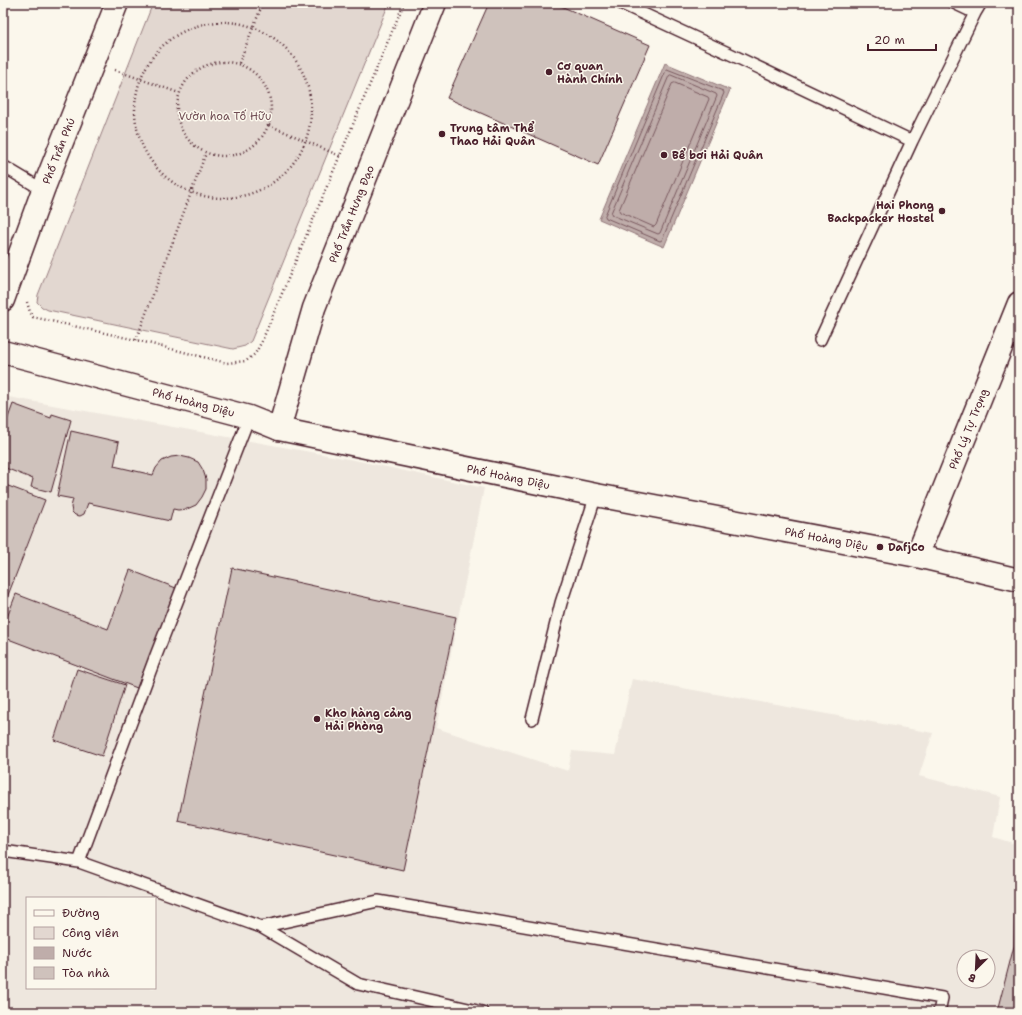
<svg xmlns="http://www.w3.org/2000/svg" width="1022" height="1015" font-family="'Shantell Sans',sans-serif">
	<rect width="100%" height="100%" fill="#fbf7ec"/>
	<filter id="ink" filterUnits="userSpaceOnUse"><feTurbulence type="fractalNoise" baseFrequency=".025" numOctaves="2"/><feDisplacementMap in="SourceGraphic" scale="8" xChannelSelector="R" yChannelSelector="G"/><feConvolveMatrix kernelMatrix="1 2 1 2 8 2 1 2 1" color-interpolation-filters="sRGB"/></filter>
	<g filter="url(#ink)">
		<path fill="#eee7de" fill-rule="evenodd" d="M 3,396 L 354,460 L 484,488 L 436,728 L 568,771 L 572,751 L 615,755 L 632,679 L 933,733 L 919,776 L 1000,797 L 993,837 L 1019,845 L 1019,1012 L 3,1012 ZM 27,898 L 155,898 L 155,988 L 27,988 ZM 964,957 L 988,957 L 988,981 L 964,981 Z"/>
		<path fill="#e2d7d0" stroke="#967b7e" d="M 153,3 L 389,3 L 251,341 L 245,346 L 233,349 L 48,310 L 42,307 L 37,302 L 38,295 Z"/>
		<path fill="#bfadaa" stroke="#907477" d="M 665,63 L 730,90 L 664,247 L 599,219 Z"/>
		<g fill="none" stroke-linecap="round" stroke-linejoin="round">
			<path stroke="#79585e" stroke-width="1" d="M 667,69 L 723,91 L 724,93 L 662,240 L 660,241 L 606,218 L 605,216 Z
				M 671,75 L 716,94 L 717,96 L 660,233 L 658,234 L 612,215 L 611,213 L 669,76 Z
				M 675,83 L 708,97 L 709,99 L 656,225 L 654,227 L 620,212 L 619,210 L 672,84 Z"/>
		</g>
		<path fill="#cfc2bc" stroke="#4a1f2b" d="M 489,3 L 554,3 L 650,45 L 598,165 L 447,98 Z
			M 13,404 L 51,418 L 52,414 L 71,420 L 51,492 L 31,487 L 33,479 L 3,467 L 3,425 L 5,426 Z
			M 71,431 L 119,442 L 114,466 L 153,475 L 156,468 L 162,461 L 171,457 L 180,456 L 189,458 L 198,462 L 203,470 L 206,479 L 206,489 L 202,497 L 196,505 L 187,509 L 178,510 L 173,509 L 170,521 L 88,503 L 84,514 L 80,516 L 75,515 L 72,512 L 71,507 L 73,499 L 57,496 Z
			M 3,484 L 45,500 L 3,608 Z
			M 232,568 L 456,617 L 403,870 L 178,821 Z
			M 130,570 L 176,588 L 137,688 L 3,637 L 3,628 L 16,594 L 108,629 Z
			M 77,669 L 125,685 L 102,756 L 54,740 Z
			M 1015,893 L 1019,893 L 1019,1012 L 997,1012 L 1014,946 Z"/>
		<g fill="none" stroke-linecap="round" stroke-linejoin="round">
			<g stroke="#4a1f2b" stroke-width="14">
				<path id="service" d="M 620,3 L 728,53 L 912,141
					M 954,3 L 975,13 L 981,3
					M 3,166 L 43,190
					M 820,340 L 912,141 L 975,13
					M 532,719 L 561,603 L 596,495
					M 3,851 L 79,862 L 261,927 L 358,984 L 482,1012
					M 79,862 L 155,658 L 249,417
					M 261,927 L 378,901 L 942,998 L 939,1012"/>
			</g>
			<g stroke="#4a1f2b" stroke-width="25">
				<g id="minor">
					<path id="s1" d="M 917,556 L 1019,303"/>
				</g>
			</g>
			<g stroke="#4a1f2b" stroke-width="25">
				<g id="secondary">
					<path id="s2" d="M 3,300 L 43,190 L 117,3"/>
					<path id="s3" d="M 279,429 L 314,308 L 435,3"/>
				</g>
			</g>
			<g stroke="#4a1f2b" stroke-width="25">
				<g id="primary">
					<path id="s4" d="M 3,352 L 249,417 L 279,429 L 596,495 L 917,556 L 1019,580"/>
				</g>
			</g>
			<path stroke="#4a1f2b" stroke-width="2.5" stroke-dasharray="1 3" stroke-linecap="butt" d="M135 110a88 88 0 1 1 176 0a88 88 0 1 1-176 0Z
				M177 109a47 47 0 1 1 94 0a47 47 0 1 1-94 0Z
				M 239,63 L 263,3
				M 115,70 L 179,93
				M 269,125 L 340,156
				M 27,302 L 30,312 L 33,317 L 136,340 L 227,363 L 246,361 L 255,354 L 262,341 L 404,3
				M 136,340 L 206,153"/>
			<use href="#service" stroke="#fbf7ec" stroke-width="11"/>
			<use href="#minor" stroke="#fbf7ec" stroke-width="22"/>
			<use href="#secondary" stroke="#fbf7ec" stroke-width="22"/>
			<use href="#primary" stroke="#fbf7ec" stroke-width="22"/>
		</g>
	</g>
	<g fill="#4a1f2b" stroke="#fbf7ec" stroke-width="1.5">
		<circle cx="549" cy="72" r="4"/>
		<circle cx="442" cy="134" r="4"/>
		<circle cx="664" cy="155" r="4"/>
		<circle cx="942" cy="211" r="4"/>
		<circle cx="880" cy="547" r="4"/>
		<circle cx="317" cy="719" r="4"/>
	</g>
	<g text-anchor="middle" stroke-width="3" stroke-linejoin="round" paint-order="stroke">
		<g font-size="11" font-weight="bold" fill="#4a1f2b" stroke="#fbf7ec" text-anchor="start">
			<text x="557" y="70">Cơ quan<tspan x="557" dy="13">Hành Chính</tspan></text>
			<text x="450" y="132">Trung tâm Thể<tspan x="450" dy="13">Thao Hải Quân</tspan></text>
			<text x="672" y="159">Bể bơi Hải Quân</text>
			<text x="934" y="209" text-anchor="end">Hai Phong<tspan x="934" dy="13">Backpacker Hostel</tspan></text>
			<text x="888" y="551">DafjCo</text>
			<text x="325" y="717">Kho hàng cảng<tspan x="325" dy="13">Hải Phòng</tspan></text>
		</g>
		<g font-size="11" fill="#704d54" stroke="#fbf7ec">
			<text x="225" y="120">Vườn hoa Tố Hữu</text>
		</g>
		<g font-size="11" fill="#4a1f2b" stroke="#fbf7ec">
			<text dy="4" stroke="none"><textPath href="#s2" startOffset="159">Phố Trần Phú</textPath></text>
			<text dy="4" stroke="none"><textPath href="#s3" startOffset="227">Phố Trần Hưng Đạo</textPath></text>
			<text dy="4" stroke="none"><textPath href="#s4" startOffset="197">Phố Hoàng Diệu</textPath></text>
			<text dy="4" stroke="none"><textPath href="#s1" startOffset="137">Phố Lý Tự Trọng</textPath></text>
			<text dy="4" stroke="none"><textPath href="#s4" startOffset="521">Phố Hoàng Diệu</textPath></text>
			<text dy="4" stroke="none"><textPath href="#s4" startOffset="845">Phố Hoàng Diệu</textPath></text>
		</g>
	</g>
	<rect width="1022" height="1015" fill="none" stroke="#fbf7ec" stroke-width="16"/>
	<rect x="8" y="8" width="1006" height="999" fill="none" stroke="#4a1f2b" stroke-width="1.5" filter="url(#ink)"/>
	<rect x="26" y="897" width="130" height="92" fill="#fbf7ec" stroke="#b4a19f"/>
	<rect x="34" y="910" width="20" height="6" fill="#fbf7ec" stroke="#b4a19f"/>
	<text x="62" y="917" font-size="12" fill="#4a1f2b">Đường</text>
	<rect x="34" y="927" width="20" height="12" fill="#e2d7d0" stroke="#b4a19f"/>
	<text x="62" y="937" font-size="12" fill="#4a1f2b">Công viên</text>
	<rect x="34" y="947" width="20" height="12" fill="#bfadaa" stroke="#b4a19f"/>
	<text x="62" y="957" font-size="12" fill="#4a1f2b">Nước</text>
	<rect x="34" y="967" width="20" height="12" fill="#cfc2bc" stroke="#b4a19f"/>
	<text x="62" y="977" font-size="12" fill="#4a1f2b">Tòa nhà</text>
	<g transform="translate(976 969) rotate(204)"><circle r="19" fill="#fbf7ec" stroke="#b4a19f"/>
	<path d="M0-3L7 15L0 10L-7 15Z" fill="#4a1f2b"/>
	<text y="-6" font-size="11" font-weight="bold" text-anchor="middle" fill="#4a1f2b">B</text>
	</g>
	<path d="M868 44v6h68v-6" fill="none" stroke="#4a1f2b" stroke-width="2"/>
	<text x="874" y="44" font-size="12" fill="#4a1f2b" stroke="#fbf7ec" stroke-width="3" paint-order="stroke">20 m</text>
</svg>
